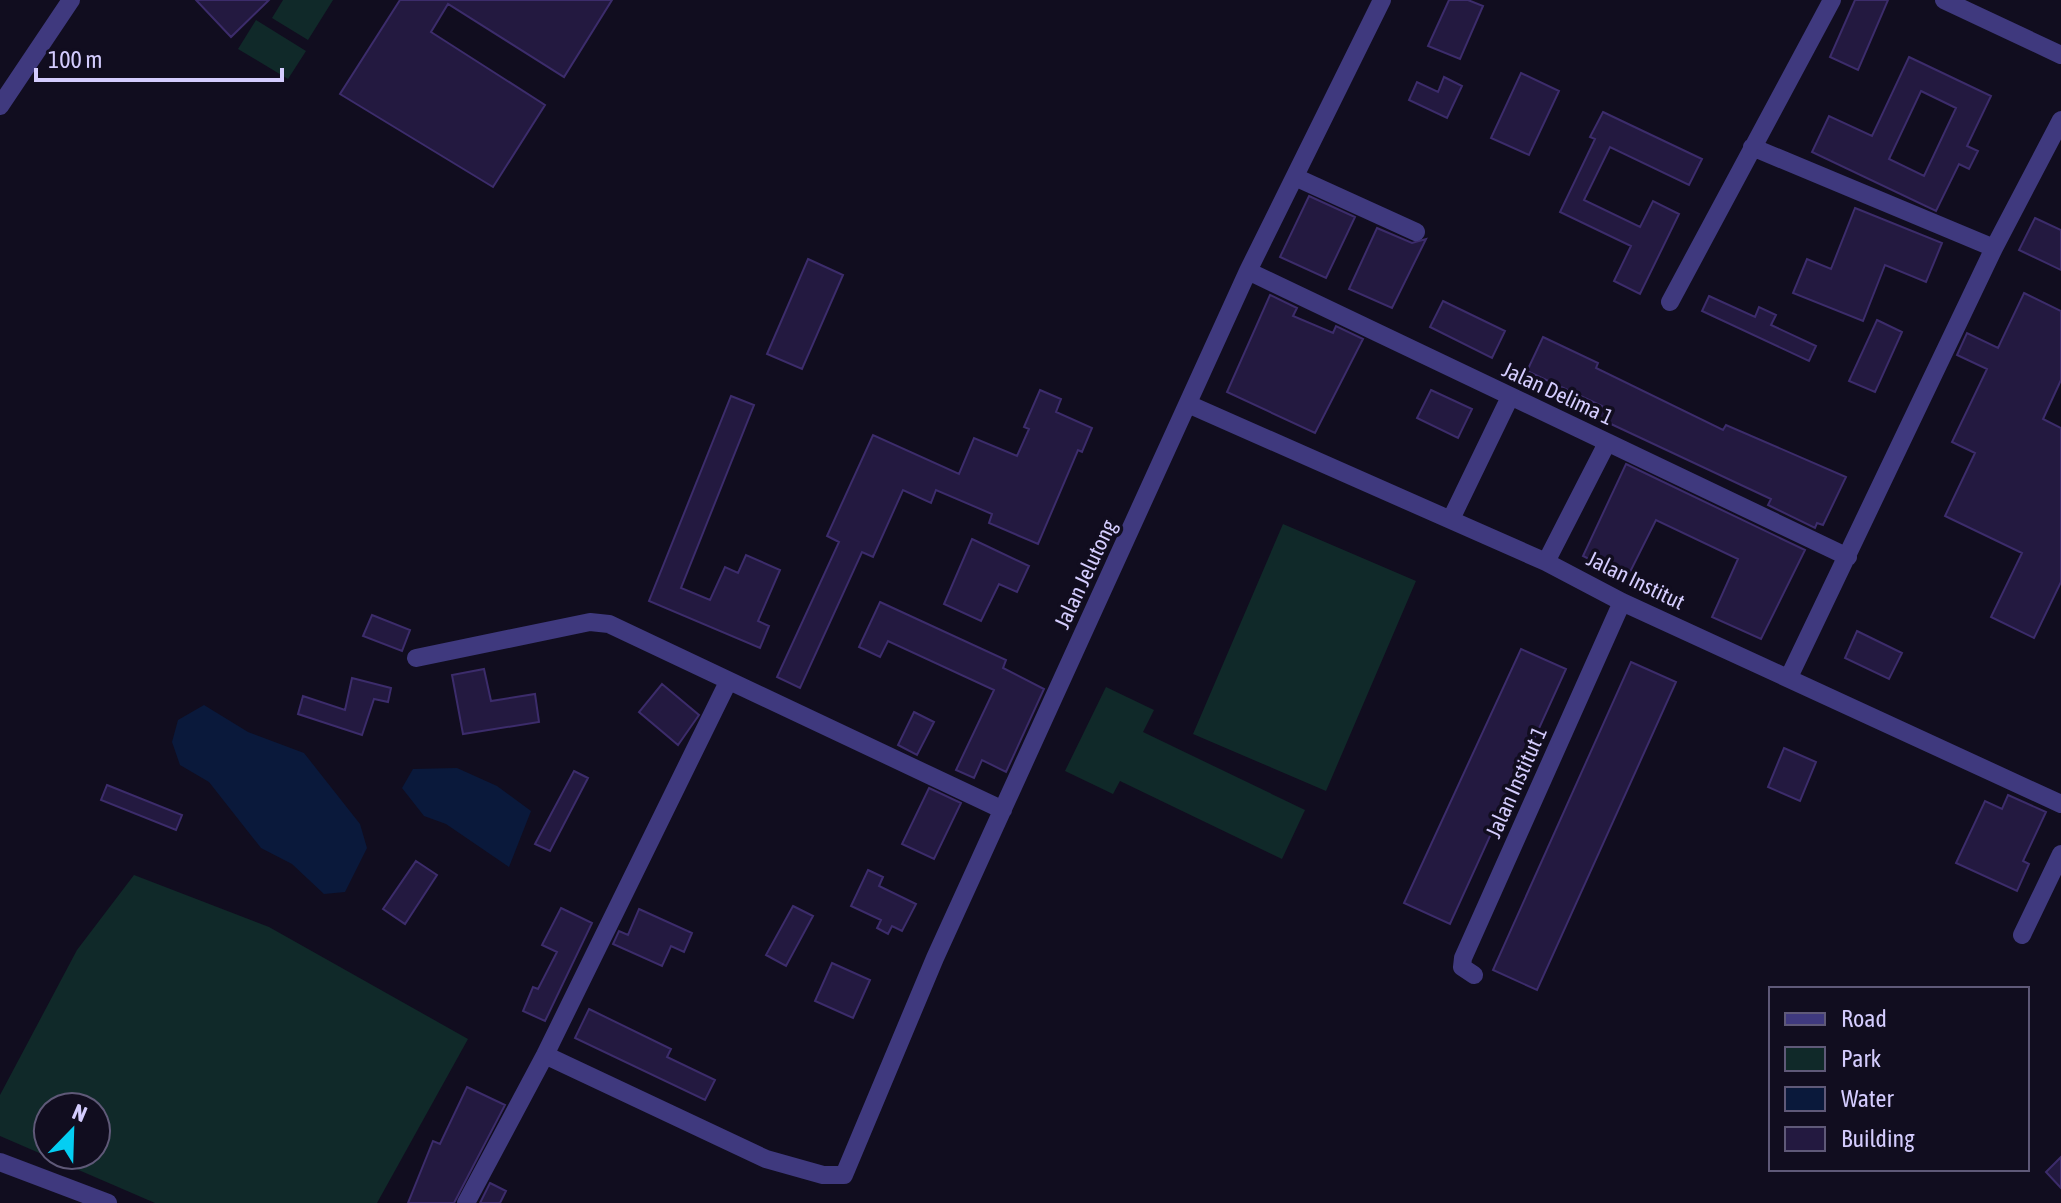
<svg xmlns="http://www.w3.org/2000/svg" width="2061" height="1203" font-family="'Asap Condensed',sans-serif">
	<rect width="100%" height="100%" fill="#110d1f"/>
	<path fill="#102929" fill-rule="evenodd" d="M 283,0 L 333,0 L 308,40 L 272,18 Z
		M 256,20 L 306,51 L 288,79 L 238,49 Z
		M 1283,524 L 1416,581 L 1326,791 L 1193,734 Z
		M 1106,687 L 1154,710 L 1143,732 L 1305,810 L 1282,859 L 1120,781 L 1113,794 L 1065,771 Z
		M 134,875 L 269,927 L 468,1039 L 377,1203 L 155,1203 L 0,1136 L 0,1095 L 77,950 ZM 48,1107 L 96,1107 L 96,1155 L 48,1155 Z"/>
	<path fill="#0a193b" d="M 204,705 L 248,732 L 304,753 L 360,824 L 367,848 L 345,892 L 324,894 L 292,864 L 261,848 L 209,782 L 180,765 L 172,742 L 178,720 Z
		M 457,768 L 497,786 L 531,811 L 509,867 L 446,824 L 424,816 L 402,788 L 413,769 Z"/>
	<path fill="#231940" stroke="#3c2c6b" stroke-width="2" fill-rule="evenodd" d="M 196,0 L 269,0 L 231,37 Z
		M 400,0 L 612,0 L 564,77 L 448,4 L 431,32 L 545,105 L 493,187 L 340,94 Z
		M 1449,0 L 1468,0 L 1483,6 L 1460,59 L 1428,46 Z
		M 1855,0 L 1888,0 L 1858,70 L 1830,57 Z
		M 1909,57 L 1991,96 L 1967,146 L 1978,151 L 1969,169 L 1959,164 L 1936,211 L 1812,152 L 1829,116 L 1872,136 ZM 1921,91 L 1956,108 L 1924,176 L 1889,159 Z
		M 1521,73 L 1559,91 L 1529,155 L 1491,138 Z
		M 1444,77 L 1462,86 L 1447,118 L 1409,100 L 1417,82 L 1438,92 Z
		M 1603,112 L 1702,159 L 1689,185 L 1610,147 L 1584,200 L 1640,227 L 1653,201 L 1679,214 L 1640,294 L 1614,281 L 1631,246 L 1560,212 L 1595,139 L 1590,137 Z
		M 1309,196 L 1355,217 L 1326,278 L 1280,257 Z
		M 1855,208 L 1942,243 L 1926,282 L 1885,265 L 1863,321 L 1793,293 L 1807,259 L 1831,269 Z
		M 2035,218 L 2061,230 L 2061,270 L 2019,250 Z
		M 1377,228 L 1412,243 L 1426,239 L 1392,308 L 1349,289 Z
		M 808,259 L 843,275 L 802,369 L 767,354 Z
		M 2024,293 L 2061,311 L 2061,380 L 2043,419 L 2061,428 L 2061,582 L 2034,638 L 1991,617 L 2022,553 L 1945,516 L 1975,453 L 1952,442 L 1987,369 L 1957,355 L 1967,333 L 1998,348 Z
		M 1270,295 L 1297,308 L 1293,316 L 1333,333 L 1336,326 L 1363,339 L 1315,433 L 1227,392 Z
		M 1709,296 L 1755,317 L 1759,307 L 1776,315 L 1771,325 L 1816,346 L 1809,361 L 1702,311 Z
		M 1443,301 L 1505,331 L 1492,358 L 1430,327 Z
		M 1877,320 L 1902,332 L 1875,392 L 1849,381 Z
		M 1543,337 L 1598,363 L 1596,368 L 1723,430 L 1726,425 L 1846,477 L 1823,525 L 1817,523 L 1815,528 L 1768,505 L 1771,499 L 1596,417 L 1602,406 L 1527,371 Z
		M 1040,390 L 1061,399 L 1056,412 L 1092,428 L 1082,452 L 1078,450 L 1038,544 L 989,523 L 992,514 L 936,490 L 931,503 L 903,490 L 873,557 L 862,552 L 800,688 L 777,677 L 839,542 L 827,536 L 873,435 L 959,474 L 974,438 L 1017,456 L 1029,429 L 1024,427 Z
		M 1431,390 L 1472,409 L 1458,438 L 1417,418 Z
		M 731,396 L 754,405 L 681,588 L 710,600 L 725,567 L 738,573 L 746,555 L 780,570 L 758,621 L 769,626 L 760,648 L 649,601 Z
		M 1626,464 L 1805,550 L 1761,639 L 1712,617 L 1738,559 L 1656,520 L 1627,578 L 1583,556 Z
		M 972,539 L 1029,566 L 1017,592 L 999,584 L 981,621 L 944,604 Z
		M 880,602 L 1006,660 L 1003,668 L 1044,689 L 1006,772 L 982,760 L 974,778 L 956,770 L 994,690 L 888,641 L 880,657 L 859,647 Z
		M 372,615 L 410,630 L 402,651 L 363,636 Z
		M 1857,631 L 1902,653 L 1889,679 L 1845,658 Z
		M 1521,649 L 1566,669 L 1450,924 L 1404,903 Z
		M 1631,662 L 1676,682 L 1537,990 L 1493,970 Z
		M 484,669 L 491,701 L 535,694 L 539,722 L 463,734 L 452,675 Z
		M 352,678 L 391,688 L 388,702 L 374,699 L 362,735 L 298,714 L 303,696 L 345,710 Z
		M 662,684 L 699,715 L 678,745 L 639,712 Z
		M 914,712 L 934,722 L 917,755 L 898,745 Z
		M 1784,748 L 1816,762 L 1800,801 L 1768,787 Z
		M 574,771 L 588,778 L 550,851 L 535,844 Z
		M 107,785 L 182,815 L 176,830 L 101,800 Z
		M 929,788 L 961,803 L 934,859 L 902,844 Z
		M 2008,795 L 2046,812 L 2023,861 L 2029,864 L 2017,891 L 1956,863 L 1985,801 L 2002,809 Z
		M 416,861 L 437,875 L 405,924 L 383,909 Z
		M 868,870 L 883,877 L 879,886 L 916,904 L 902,931 L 892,926 L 888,934 L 877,928 L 881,920 L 851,906 Z
		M 793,906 L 813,916 L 786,966 L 766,955 Z
		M 561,908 L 592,923 L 545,1021 L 523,1011 L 533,987 L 538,989 L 557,952 L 542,945 Z
		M 639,909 L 692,933 L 684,952 L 671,946 L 662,966 L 613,944 L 619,931 L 628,935 Z
		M 832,963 L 870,980 L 853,1018 L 815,1001 Z
		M 589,1009 L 671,1049 L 667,1057 L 715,1080 L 705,1100 L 575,1038 Z
		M 467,1087 L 505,1105 L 454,1203 L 408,1203 L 433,1141 L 440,1144 Z
		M 2061,1157 L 2061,1188 L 2046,1172 Z
		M 490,1183 L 506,1191 L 500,1203 L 480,1203 Z"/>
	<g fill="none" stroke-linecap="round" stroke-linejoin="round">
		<path stroke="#3f397e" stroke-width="18" d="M 1944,0 L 2061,55
			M 0,106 L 71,0
			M 1752,147 L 1994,248
			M 1295,177 L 1416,232
			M 1248,271 L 1848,557
			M 1670,302 L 1832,0
			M 1188,404 L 1546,562 L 1622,602 L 2061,804
			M 1451,519 L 1510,397
			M 1546,562 L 1607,443
			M 416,658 L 590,622 L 609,624 L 1003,810
			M 1789,677 L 1994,248 L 2061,120
			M 2022,935 L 2061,854
			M 1474,975 L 1462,967 L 1463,958 L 1622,602
			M 545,1055 L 766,1159 L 823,1175 L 844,1175 L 935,958 L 1248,271 L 1382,0
			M 0,1162 L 108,1203
			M 466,1203 L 545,1055 L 728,682"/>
	</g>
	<g text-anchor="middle" stroke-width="7" stroke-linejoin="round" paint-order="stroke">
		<g font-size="22" fill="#d4ccfe" stroke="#110d1f">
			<text transform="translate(1558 393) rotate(25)" y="8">Jalan Delima 1</text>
			<text transform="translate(1085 574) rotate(-65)" y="8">Jalan Jelutong</text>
			<text transform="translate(1636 580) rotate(26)" y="8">Jalan Institut</text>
			<text transform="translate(1516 782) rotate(-66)" y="8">Jalan Institut 1</text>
		</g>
	</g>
	<rect x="1769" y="987" width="260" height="184" fill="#110d1f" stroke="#5f5978" stroke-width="2"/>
	<rect x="1785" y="1013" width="40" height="12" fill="#3f397e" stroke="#5f5978" stroke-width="2"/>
	<text x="1841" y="1027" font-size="24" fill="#d4ccfe">Road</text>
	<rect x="1785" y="1047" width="40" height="24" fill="#102929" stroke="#5f5978" stroke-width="2"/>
	<text x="1841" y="1067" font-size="24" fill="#d4ccfe">Park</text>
	<rect x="1785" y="1087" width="40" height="24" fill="#0a193b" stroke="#5f5978" stroke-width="2"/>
	<text x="1841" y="1107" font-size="24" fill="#d4ccfe">Water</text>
	<rect x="1785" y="1127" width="40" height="24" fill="#231940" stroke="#5f5978" stroke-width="2"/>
	<text x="1841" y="1147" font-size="24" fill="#d4ccfe">Building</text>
	<g transform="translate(72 1131) rotate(23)"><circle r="38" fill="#110d1f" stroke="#5f5978" stroke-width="2"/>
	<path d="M0-6L14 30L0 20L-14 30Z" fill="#04cef2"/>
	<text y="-12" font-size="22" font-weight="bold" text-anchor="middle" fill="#d4ccfe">N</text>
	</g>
	<path d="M36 68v12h246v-12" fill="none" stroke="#d4ccfe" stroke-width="4"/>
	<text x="48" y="68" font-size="24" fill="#d4ccfe" stroke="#110d1f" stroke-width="6" paint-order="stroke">100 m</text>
</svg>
